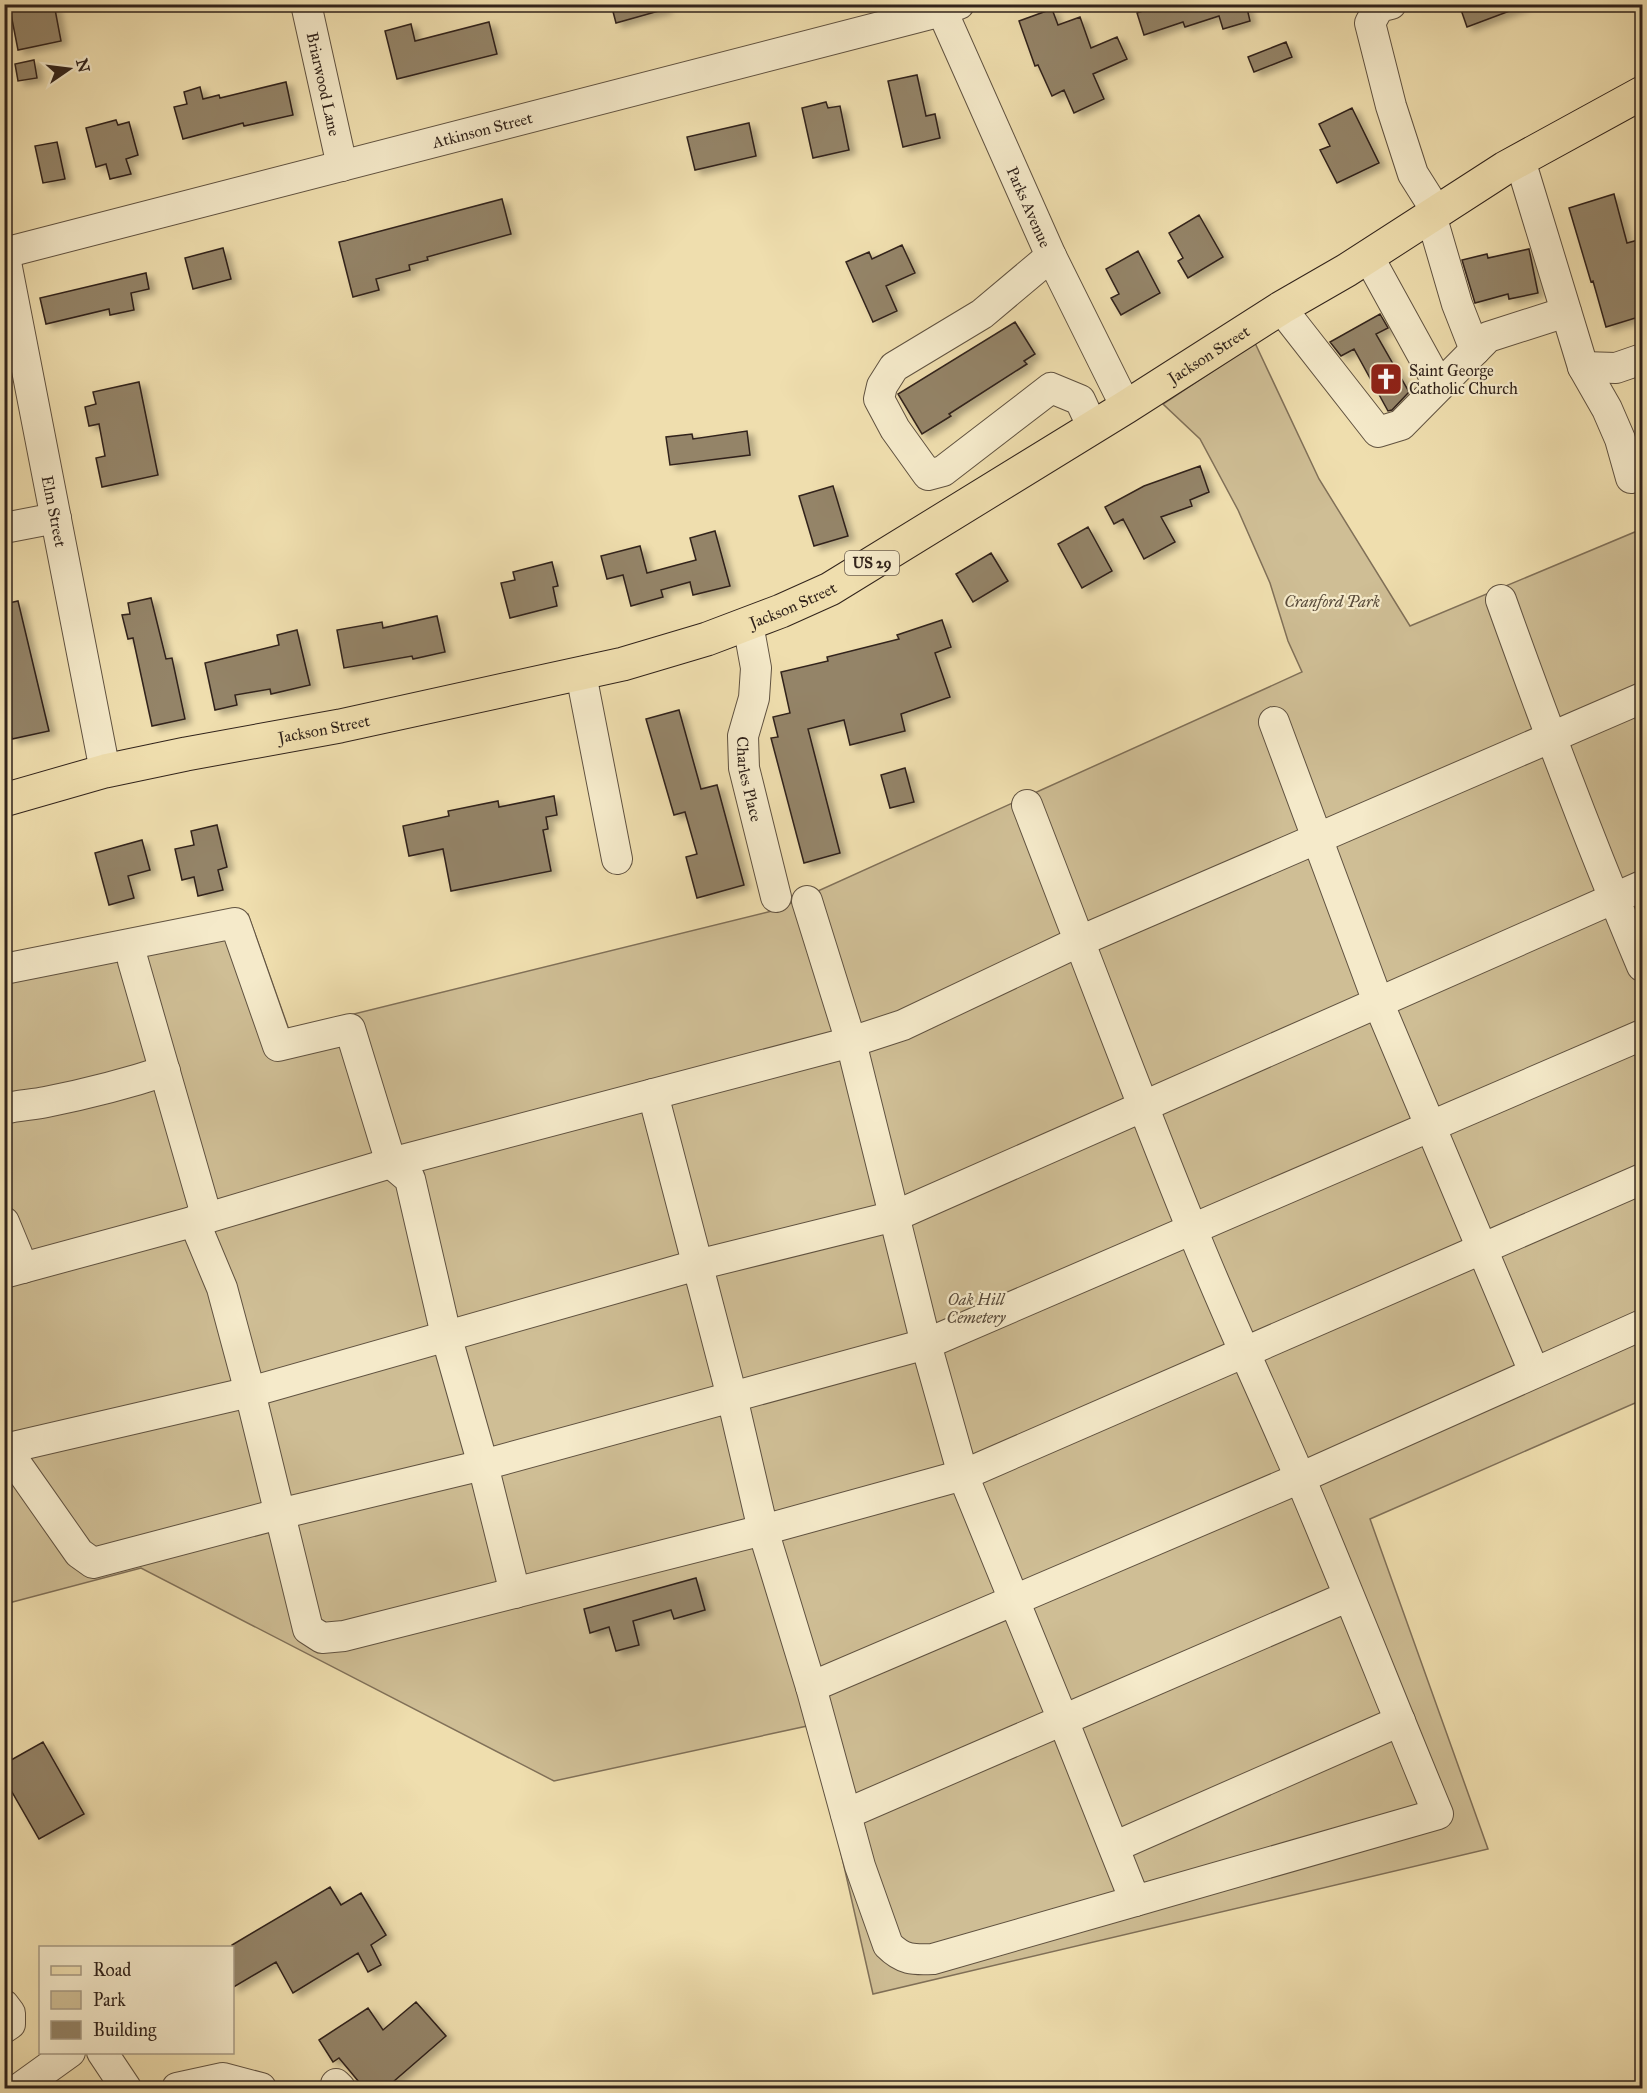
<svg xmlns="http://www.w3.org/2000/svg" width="1647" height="2093" font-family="'IM FELL Great Primer',serif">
	<defs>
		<filter id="shadow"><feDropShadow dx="6" dy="4" stdDeviation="3" flood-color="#0004"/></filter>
	</defs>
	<rect width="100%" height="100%" fill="#efdeae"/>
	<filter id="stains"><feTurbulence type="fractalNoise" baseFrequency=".00333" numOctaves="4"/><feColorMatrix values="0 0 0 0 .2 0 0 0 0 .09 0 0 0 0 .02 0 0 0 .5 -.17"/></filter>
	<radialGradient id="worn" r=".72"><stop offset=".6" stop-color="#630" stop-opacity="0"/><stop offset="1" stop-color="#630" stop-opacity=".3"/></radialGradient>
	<path fill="#cfbe95" stroke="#807058" stroke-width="1.5" d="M 1255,343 L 1319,479 L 1410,626 L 1642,529 L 1642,1400 L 1370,1519 L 1488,1849 L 873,1994 L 812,1725 L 554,1781 L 141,1568 L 5,1604 L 5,961 L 248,914 L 289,1030 L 776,910 L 1302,672 L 1288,641 L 1270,583 L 1238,510 L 1200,439 L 1163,404 Z"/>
	<path fill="#948467" stroke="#31231b" stroke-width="1.5" filter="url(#shadow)" d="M 9,4 L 54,4 L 61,41 L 18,50 Z
		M 611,4 L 665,4 L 666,9 L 616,23 Z
		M 1153,4 L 1246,4 L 1250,21 L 1223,29 L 1219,16 L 1185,27 L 1183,22 L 1144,35 L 1137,13 L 1154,7 Z
		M 1459,4 L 1523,4 L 1523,6 L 1467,27 Z
		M 1052,9 L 1058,25 L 1080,17 L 1091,48 L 1117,37 L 1127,59 L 1093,74 L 1104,99 L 1074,113 L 1064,90 L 1052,96 L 1038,65 L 1035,66 L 1019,21 Z
		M 489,22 L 497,54 L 397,79 L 385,31 L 411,24 L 415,41 Z
		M 1286,42 L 1292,57 L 1254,72 L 1248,57 Z
		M 34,60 L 37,78 L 18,81 L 15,64 Z
		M 917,75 L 926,116 L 935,114 L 940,138 L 903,147 L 888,81 Z
		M 286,82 L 293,115 L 244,126 L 243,123 L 183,139 L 174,107 L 187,104 L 184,92 L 200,87 L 203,99 L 219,95 L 220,98 Z
		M 826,102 L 828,108 L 840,106 L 849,150 L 813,158 L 802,108 Z
		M 1352,108 L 1379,163 L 1337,183 L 1320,150 L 1330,146 L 1319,124 Z
		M 116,120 L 118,125 L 129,122 L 138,155 L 126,159 L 131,174 L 110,179 L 106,164 L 96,167 L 86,128 Z
		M 749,123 L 756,156 L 695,170 L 687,137 Z
		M 57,142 L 65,179 L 43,183 L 35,146 Z
		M 1614,194 L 1627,243 L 1638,240 L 1639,244 L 1642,243 L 1642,316 L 1606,327 L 1593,281 L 1591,282 L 1569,208 Z
		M 502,199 L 511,234 L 427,257 L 428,260 L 409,265 L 410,270 L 376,279 L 379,290 L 353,297 L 339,242 Z
		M 1199,215 L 1223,257 L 1188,278 L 1178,261 L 1183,258 L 1169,233 Z
		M 902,245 L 915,273 L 886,286 L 897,311 L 873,322 L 846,262 L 869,252 L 872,259 Z
		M 223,248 L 231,279 L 193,289 L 185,258 Z
		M 1529,249 L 1538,293 L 1509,299 L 1508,294 L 1475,303 L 1462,260 L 1487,254 L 1488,258 Z
		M 1138,251 L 1160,293 L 1121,315 L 1111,298 L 1119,294 L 1106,269 Z
		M 146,273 L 149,289 L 131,293 L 134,310 L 110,315 L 109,309 L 46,324 L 40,298 Z
		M 1380,314 L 1388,328 L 1376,334 L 1409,392 L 1392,410 L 1388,411 L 1354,349 L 1341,356 L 1330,342 Z
		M 1015,322 L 1035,354 L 1024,361 L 1027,364 L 949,414 L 951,416 L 922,434 L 898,394 Z
		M 139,382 L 158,475 L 102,487 L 96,458 L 105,456 L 99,424 L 89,426 L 85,407 L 96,404 L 93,392 Z
		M 747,431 L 750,455 L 670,465 L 666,437 L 692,434 L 693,439 Z
		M 1200,466 L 1209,492 L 1190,500 L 1192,506 L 1161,517 L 1175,542 L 1144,559 L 1123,519 L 1114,524 L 1105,507 L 1144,486 Z
		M 833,486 L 848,536 L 814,546 L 799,496 Z
		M 1088,527 L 1112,571 L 1082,588 L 1058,544 Z
		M 715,531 L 730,586 L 693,595 L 690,582 L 661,590 L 663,597 L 631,606 L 623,575 L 607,579 L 601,556 L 640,546 L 647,573 L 696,560 L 690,538 Z
		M 991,553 L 1008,581 L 973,602 L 956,574 Z
		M 552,562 L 558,586 L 553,587 L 557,606 L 510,618 L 501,583 L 515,580 L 513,572 Z
		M 151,598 L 166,659 L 172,658 L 185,719 L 152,726 L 133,638 L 128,639 L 122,615 L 130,614 L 128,603 Z
		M 18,601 L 49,731 L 12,739 L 4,704 L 4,604 Z
		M 437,616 L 445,652 L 413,659 L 412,656 L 344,668 L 337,630 L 382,622 L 383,628 Z
		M 942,620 L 951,647 L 935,653 L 950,697 L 901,714 L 905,731 L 850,745 L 844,720 L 808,729 L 840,853 L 804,863 L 771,738 L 778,737 L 773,717 L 790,713 L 781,672 L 828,661 L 827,657 L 899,639 L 897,635 Z
		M 297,630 L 310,685 L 271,694 L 270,689 L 235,695 L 237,705 L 215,710 L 205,663 L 279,645 L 277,635 Z
		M 679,710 L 701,789 L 717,785 L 744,885 L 697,898 L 686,857 L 697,854 L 685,812 L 674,815 L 646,719 Z
		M 905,768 L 914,802 L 890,808 L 881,775 Z
		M 554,796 L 557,815 L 546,817 L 548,829 L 543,830 L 551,871 L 451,891 L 443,849 L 409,856 L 403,826 L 449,816 L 448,811 L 498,801 L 499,807 Z
		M 217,825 L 227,867 L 218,870 L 223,890 L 198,896 L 194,877 L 182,880 L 175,849 L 194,845 L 191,831 Z
		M 142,840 L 150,870 L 128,876 L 134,898 L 109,905 L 95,853 Z
		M 696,1578 L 705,1610 L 674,1619 L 671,1610 L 633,1621 L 639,1645 L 616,1651 L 609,1627 L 590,1633 L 584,1609 Z
		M 43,1742 L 84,1814 L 39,1839 L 4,1778 L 4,1764 Z
		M 330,1887 L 341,1905 L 361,1893 L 386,1935 L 371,1945 L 381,1965 L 368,1972 L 358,1953 L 293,1993 L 276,1962 L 232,1988 L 232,1945 Z
		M 416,2002 L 446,2036 L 386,2088 L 364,2088 L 339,2058 L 333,2062 L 319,2040 L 368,2008 L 383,2030 Z"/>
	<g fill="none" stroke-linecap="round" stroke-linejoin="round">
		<g stroke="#605240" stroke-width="32">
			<g id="minor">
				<path id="s1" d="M 306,4 L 342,166"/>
				<path id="s2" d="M 939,4 L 1051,256 L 1126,407"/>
				<path d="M 1391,4 L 1379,7 L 1370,23 L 1391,106 L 1413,174 L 1437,212"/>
				<path d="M 1520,160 L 1583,367 L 1607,409 L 1620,439 L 1631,478 L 1642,475"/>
				<path d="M 1431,215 L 1457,304 L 1475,350"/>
				<path id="s3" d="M 4,252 L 105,771"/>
				<path id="s4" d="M 4,253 L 942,11 L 959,4"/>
				<path d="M 1051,256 L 982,314 L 894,367 L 882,386 L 879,399 L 895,429 L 928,475 L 943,471 L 1051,388 L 1080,400 L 1092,426"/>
				<path d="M 1368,256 L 1439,385"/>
				<path d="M 1281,308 L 1378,432 L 1401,425 L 1488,337 L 1566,312"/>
				<path d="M 1583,367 L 1616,368 L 1642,359"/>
				<path d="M 4,528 L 56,518"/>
				<path d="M 1501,600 C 1545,723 1591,845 1642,966"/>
				<path id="s5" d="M 748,624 L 756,668 L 754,698 L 743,736 L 744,768 L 776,897"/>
				<path d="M 581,674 L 617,859"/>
				<path d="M 1274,722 L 1378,1002 L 1534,1372"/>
				<path d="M 1027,805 C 1082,947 1135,1089 1192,1229 C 1226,1314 1265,1396 1301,1480 C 1348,1591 1392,1703 1438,1814 L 1135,1901 L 1063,1720 L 1349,1596"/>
				<path d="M 807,901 L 851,1042 L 926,1344 L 963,1475 L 1063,1720 L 846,1814"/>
				<path d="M 133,961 L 207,1218"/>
				<path d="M 4,969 L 235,923 L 278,1046 L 350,1029 L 391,1163 L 410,1179 L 446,1335 L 483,1465 L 515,1593"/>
				<path d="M 653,1094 L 732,1397 L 763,1530 L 811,1687 L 860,1866 L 888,1945 C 903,1960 913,1960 933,1959 L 1135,1901"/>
				<path d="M 4,1109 C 18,1105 32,1105 46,1102 C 86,1094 126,1084 165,1071"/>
				<path d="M 194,1221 L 222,1288 L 250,1392 L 308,1629 L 322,1638 L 344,1636 L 763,1530 L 963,1475 L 1642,1179"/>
				<path d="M 4,1222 L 23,1268"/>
				<path d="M 4,1273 L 207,1218 L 391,1163 L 851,1042 L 903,1025 L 1080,941 L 1642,698"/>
				<path d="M 4,1449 L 250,1392 L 697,1265 L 895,1216 L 1642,886"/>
				<path d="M 6,1449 L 79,1553 L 93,1563 L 279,1514 L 483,1465 L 926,1344 L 1642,1035"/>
				<path d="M 811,1687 L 1300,1478 L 1642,1325"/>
				<path d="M 1114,1847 L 1400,1721"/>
				<path d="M 4,2005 L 10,2013 L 10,2024 L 4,2028"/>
				<path d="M 102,2052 L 126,2088"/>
				<path d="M 336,2084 L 340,2088"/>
				<path d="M 20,2088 L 70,2052"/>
				<path d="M 177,2088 L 223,2078 L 261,2088"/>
			</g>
		</g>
		<g stroke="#31231b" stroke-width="35">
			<g id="major">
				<path id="s6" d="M 4,800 L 105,771 L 186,754 L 340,726 L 623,664 L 707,639 L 781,611 L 830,589 L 1126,407 L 1281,308 L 1347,270 L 1505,168 L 1642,93"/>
			</g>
		</g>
		<use href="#minor" stroke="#f5eaca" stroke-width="30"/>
		<use href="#major" stroke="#efdeae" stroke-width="33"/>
	</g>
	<defs>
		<g id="church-square" transform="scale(1.725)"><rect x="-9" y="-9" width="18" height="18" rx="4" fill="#8f2418" stroke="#f5eaca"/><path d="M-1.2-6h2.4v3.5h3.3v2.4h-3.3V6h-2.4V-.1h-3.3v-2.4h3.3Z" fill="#fff"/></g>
	</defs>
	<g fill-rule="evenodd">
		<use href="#church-square" x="1386" y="379"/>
	</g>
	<g text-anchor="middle" stroke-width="4.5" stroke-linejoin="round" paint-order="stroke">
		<rect fill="#f5eaca" stroke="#6c5f50" stroke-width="1.5" x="845" y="551" width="54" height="24" rx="4.5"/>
		<g font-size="15" font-weight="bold" fill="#31231b">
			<text x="872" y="568">US 29</text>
		</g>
		<g font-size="16" fill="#31231b" stroke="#f5eaca">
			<text dy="6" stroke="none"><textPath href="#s1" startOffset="82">Briarwood Lane</textPath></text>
			<text dy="6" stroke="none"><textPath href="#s4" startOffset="494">Atkinson Street</textPath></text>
			<text dy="6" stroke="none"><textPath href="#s2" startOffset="222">Parks Avenue</textPath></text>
			<text dy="6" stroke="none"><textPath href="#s6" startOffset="1300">Jackson Street</textPath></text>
			<text dy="6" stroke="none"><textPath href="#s3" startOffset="264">Elm Street</textPath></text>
			<text dy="6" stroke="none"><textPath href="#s6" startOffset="814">Jackson Street</textPath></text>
			<text dy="6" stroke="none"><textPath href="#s6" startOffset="328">Jackson Street</textPath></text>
			<text dy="6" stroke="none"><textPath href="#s5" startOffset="158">Charles Place</textPath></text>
		</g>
		<g font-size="16" fill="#31231b" stroke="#f5eaca" text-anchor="start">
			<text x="1409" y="376">Saint George<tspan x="1409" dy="18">Catholic Church</tspan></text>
		</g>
		<g font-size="16" font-style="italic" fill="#584a3a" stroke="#f5eaca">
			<text x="1332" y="607">Cranford Park</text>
			<text x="976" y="1305">Oak Hill<tspan x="976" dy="18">Cemetery</tspan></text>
		</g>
	</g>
	<rect width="1647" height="2093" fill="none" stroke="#efdeae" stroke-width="24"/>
	<rect x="6" y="6" width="1635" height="2081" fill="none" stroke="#31231b" stroke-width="3"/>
	<rect x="12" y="12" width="1623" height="2069" fill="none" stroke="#31231b" stroke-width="1.5"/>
	<rect x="39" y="1946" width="195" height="108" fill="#f5eaca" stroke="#a79a84" stroke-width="1.5"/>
	<rect x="51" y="1966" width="30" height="9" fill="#efdeae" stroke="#a79a84" stroke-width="1.5"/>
	<text x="93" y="1976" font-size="18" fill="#31231b">Road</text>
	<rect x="51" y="1991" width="30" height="18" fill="#cfbe95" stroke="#a79a84" stroke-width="1.5"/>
	<text x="93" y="2006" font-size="18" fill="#31231b">Park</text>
	<rect x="51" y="2021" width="30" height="18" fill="#948467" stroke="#a79a84" stroke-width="1.5"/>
	<text x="93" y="2036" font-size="18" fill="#31231b">Building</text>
	<g transform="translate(69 69) rotate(76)" stroke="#f5eaca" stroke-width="4.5" paint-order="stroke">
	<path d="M0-4.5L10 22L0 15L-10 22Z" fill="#31231b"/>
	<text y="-9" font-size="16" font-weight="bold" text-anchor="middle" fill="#31231b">N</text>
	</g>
	<rect width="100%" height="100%" filter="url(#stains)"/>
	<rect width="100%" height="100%" fill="url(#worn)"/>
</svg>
